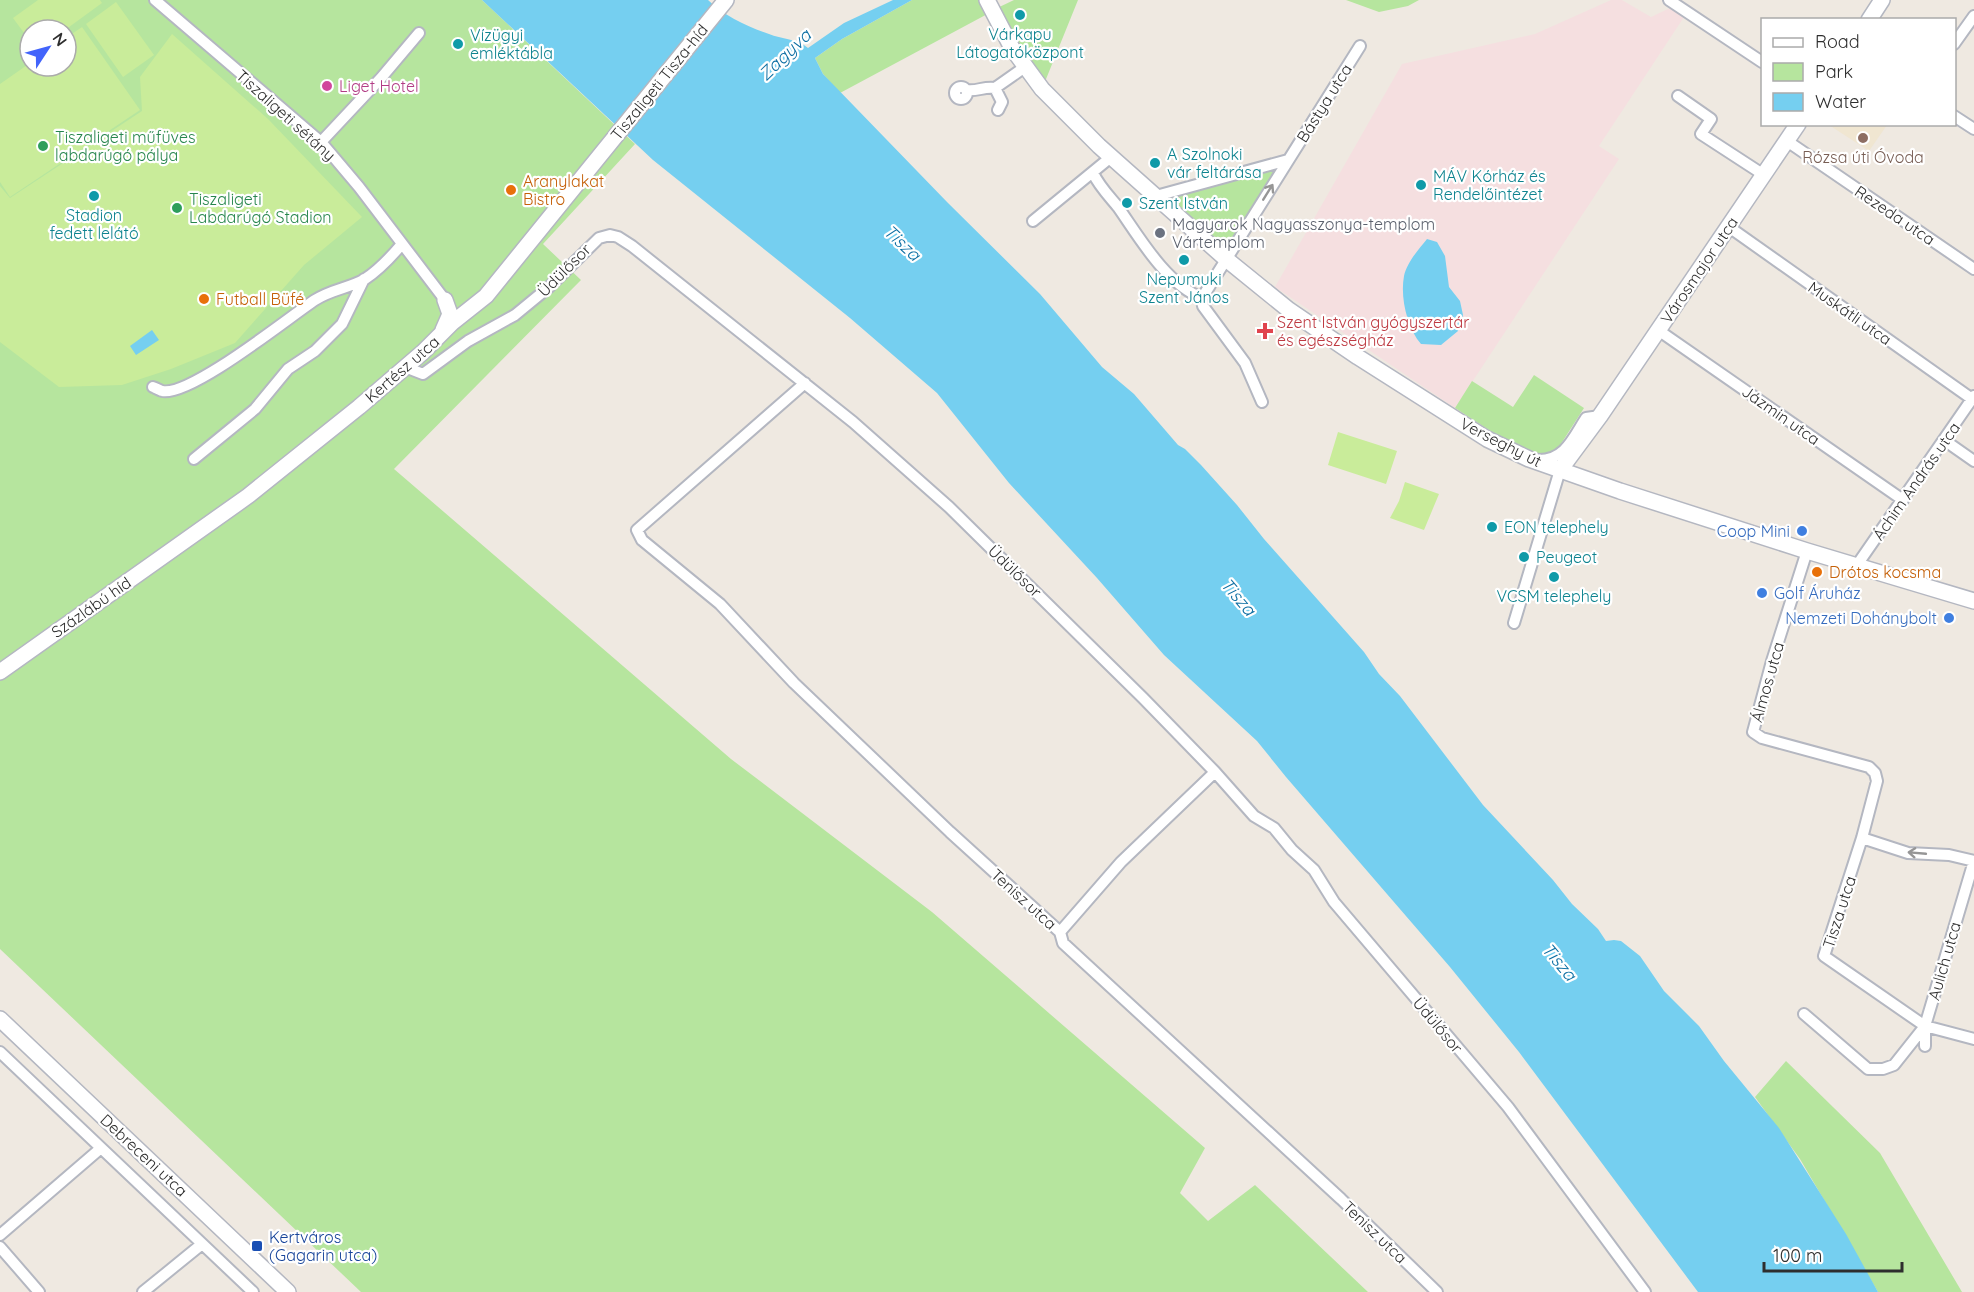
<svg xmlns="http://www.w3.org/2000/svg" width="1974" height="1292" font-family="Quicksand,sans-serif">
	<rect width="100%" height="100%" fill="#efe9e1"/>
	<path fill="#f0e6d1" d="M 1829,125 L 1887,125 L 1869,151 Z"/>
	<path fill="#f5dfe0" d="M 1611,0 L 1622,0 L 1651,17 L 1670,8 L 1684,17 L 1599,146 L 1619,159 L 1455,408 L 1275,287 L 1402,64 L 1535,34 Z"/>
	<path fill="#b6e59e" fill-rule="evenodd" d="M 0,0 L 482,0 L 635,144 L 543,244 L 581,280 L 394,469 L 731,759 L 932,912 L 1205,1148 L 1180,1193 L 1208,1221 L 1255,1185 L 1368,1292 L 361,1292 L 0,949 ZM 30,30 L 66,30 L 66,66 L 30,66 Z
		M 912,0 L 987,0 L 993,10 L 1014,0 L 1078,0 L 1042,89 L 993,11 L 840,93 L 823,74 L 815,58 L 842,39 Z
		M 1346,0 L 1419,0 L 1408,6 L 1379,12 Z
		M 1288,160 L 1226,259 L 1156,196 Z
		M 1534,375 L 1584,408 L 1557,450 L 1548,456 L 1529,456 L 1455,408 L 1472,381 L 1513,407 Z
		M 1786,1061 L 1880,1153 L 1962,1292 L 1878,1292 L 1800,1159 L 1755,1097 Z"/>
	<path fill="#c9ec9a" d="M 38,0 L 100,0 L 102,3 L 65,30 L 30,30 L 30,41 L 13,18 Z
		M 116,2 L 154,55 L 123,77 L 86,24 Z
		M 82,27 L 140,110 L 10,197 L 0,182 L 0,84 L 30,63 L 30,66 L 66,66 L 66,38 Z
		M 172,34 L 268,119 L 362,217 L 304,265 L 235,343 L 171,369 L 122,385 L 59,387 L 0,342 L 0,186 L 10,198 L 142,111 L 140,77 Z
		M 1338,432 L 1397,451 L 1386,484 L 1328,465 Z
		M 1405,482 L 1439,494 L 1424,530 L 1390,518 L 1399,501 Z"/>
	<path fill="#75cff0" d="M 482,0 L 708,0 C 724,16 748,27 769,34 C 781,39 798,39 808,48 L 844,23 L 893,0 L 912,0 L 842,39 L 815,58 L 823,74 L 948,203 L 1040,294 L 1102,367 L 1134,394 L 1178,445 L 1185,449 L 1201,465 L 1237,505 L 1264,539 L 1364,652 L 1379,674 L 1400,696 L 1483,805 L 1553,880 L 1572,904 L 1598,929 L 1606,941 L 1614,940 L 1621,941 L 1640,956 L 1664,991 L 1699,1026 L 1724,1061 L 1779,1128 L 1846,1234 L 1878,1292 L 1698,1292 L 1519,1052 L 1450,967 L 1286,777 L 1257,741 L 1164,655 L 1097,578 L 1009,483 L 937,393 L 850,318 L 653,160 Z
		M 1427,239 L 1437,242 L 1445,256 L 1449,287 L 1460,301 L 1463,315 L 1458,331 L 1441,345 L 1421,344 C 1407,328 1400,297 1404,276 C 1407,262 1419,249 1427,239 Z
		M 152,330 L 159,340 L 136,355 L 130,346 Z"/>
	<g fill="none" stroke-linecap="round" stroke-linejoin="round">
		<g stroke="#b4b7c1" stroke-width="14">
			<path id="street" d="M 155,0 L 321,142 L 359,187 L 445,300
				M 1669,0 L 1762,62
				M 1954,44 L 1974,16
				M955 93a6 6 0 1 1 12 0a6 6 0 1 1-12 0Z
				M 995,88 L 1002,102 L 998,110
				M 966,90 C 977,92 984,86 995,88 L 1025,67
				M 1678,96 L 1711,119 L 1701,134 L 1764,175
				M 1954,116 L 1974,129
				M 1787,141 L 1974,269
				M 321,142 L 381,78 L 419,33
				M 1093,173 C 1099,186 1109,196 1118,207 C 1139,237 1166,284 1202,298
				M 1156,196 L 1288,160
				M 1033,221 L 1111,157
				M 1729,227 L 1972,399
				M 1658,330 L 1903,500
				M 405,367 L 423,374 L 468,341 L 515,315 L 549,287 L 599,238 L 610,235 L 618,237 L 632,246 L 853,422 L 949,507 L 1143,698 L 1215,772 L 1254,816 L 1274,828 L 1292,850 L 1314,870 L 1334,902 L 1508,1107 L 1645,1292
				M 805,383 L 637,530 L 642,540 L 720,604 L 794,683 L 950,832 L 1060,932 L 1063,943 L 1341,1199 L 1437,1292
				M 153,387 C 154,387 161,391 162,391 C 190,397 288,318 315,300 C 332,289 350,288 365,279 C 379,270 391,257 402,244
				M 1262,402 L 1245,363 L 1203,306 L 1202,298 L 1360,46
				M 1944,440 L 1974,461
				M 194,459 L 255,409 L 288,369 L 315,351 L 342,324 L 364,279
				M 1539,460 C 1565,460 1573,438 1586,418 L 1600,416
				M 1807,551 L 1772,661 L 1753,732 L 1762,738 L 1869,767 L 1875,773 L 1877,781 L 1862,838 L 1824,956 L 1925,1026 L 1925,1046
				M 1857,565 L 1974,396
				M 1514,623 L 1560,470
				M 1862,838 L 1908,853 L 1949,855 L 1974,861
				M 1060,932 L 1121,862 L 1215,772
				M 1804,1014 L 1868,1069 L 1883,1069 L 1894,1065 L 1925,1026 L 1974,861
				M 1925,1026 L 1974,1039
				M 0,1052 L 253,1292
				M 0,1235 L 101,1148
				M 0,1247 L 39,1292
				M 143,1292 L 202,1244"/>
		</g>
		<g stroke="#b4b7c1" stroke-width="18">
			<path id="secondary" d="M 987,0 L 1012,48 L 1042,89 L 1099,146 L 1226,259 L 1289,310 L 1358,357 L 1487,439 L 1529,459 L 1620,491 L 1807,551 L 1974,601
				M 1869,20 L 1882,0
				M 443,330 L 450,314 L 445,300
				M 1560,470 L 1600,416 L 1798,124
				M 0,672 L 248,496 L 359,407 L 423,352 L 452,323 L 486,296 L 726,0
				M 0,1019 L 288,1292"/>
		</g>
		<use href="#street" stroke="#fff" stroke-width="10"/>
		<use href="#secondary" stroke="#fff" stroke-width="15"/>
	</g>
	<defs><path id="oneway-shaft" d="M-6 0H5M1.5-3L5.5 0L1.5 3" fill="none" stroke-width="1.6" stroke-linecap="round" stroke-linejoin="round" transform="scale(1.5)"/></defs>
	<g stroke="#969696">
		<use href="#oneway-shaft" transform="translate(1268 192) rotate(-58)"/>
		<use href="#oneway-shaft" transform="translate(1917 853) rotate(-175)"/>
	</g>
	<g fill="#0f9aa8" stroke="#fff" stroke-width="2">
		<circle cx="1020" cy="15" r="6"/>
		<circle cx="458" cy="44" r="6"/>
		<circle cx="1155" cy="163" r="6"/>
		<circle cx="1421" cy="185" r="6"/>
		<circle cx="94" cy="196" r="6"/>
		<circle cx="1127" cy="203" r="6"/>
		<circle cx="1184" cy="260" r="6"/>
		<circle cx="1492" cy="527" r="6"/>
		<circle cx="1524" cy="557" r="6"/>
		<circle cx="1554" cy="577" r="6"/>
	</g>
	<circle fill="#d1479c" stroke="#fff" stroke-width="2" cx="327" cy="86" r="6"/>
	<circle fill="#8d6e63" stroke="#fff" stroke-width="2" cx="1863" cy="138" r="6"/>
	<g fill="#2e9e5b" stroke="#fff" stroke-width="2">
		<circle cx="43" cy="146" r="6"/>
		<circle cx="177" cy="208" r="6"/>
	</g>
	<g fill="#e8710a" stroke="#fff" stroke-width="2">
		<circle cx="511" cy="190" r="6"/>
		<circle cx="204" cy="299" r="6"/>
		<circle cx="1817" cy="572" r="6"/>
	</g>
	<circle fill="#6b7280" stroke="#fff" stroke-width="2" cx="1160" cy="233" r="6"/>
	<path fill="#e0444e" stroke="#fff" stroke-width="2" d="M1262 322h6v6h6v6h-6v6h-6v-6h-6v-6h6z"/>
	<g fill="#3f7fe0" stroke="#fff" stroke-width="2">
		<circle cx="1802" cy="531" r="6"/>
		<circle cx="1762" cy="593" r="6"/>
		<circle cx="1949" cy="618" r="6"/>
	</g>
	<rect fill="#1a4fb4" stroke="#fff" stroke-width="2" x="251" y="1240" width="12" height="12" rx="3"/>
	<g text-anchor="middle" stroke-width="4.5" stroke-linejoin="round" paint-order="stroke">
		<g font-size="16" fill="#0d838f" stroke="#fff" text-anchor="start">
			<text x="1020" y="40" text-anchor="middle">Várkapu<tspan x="1020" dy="18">Látogatóközpont</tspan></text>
			<text x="470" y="41">Vízügyi<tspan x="470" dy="18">emléktábla</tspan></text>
			<text x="1167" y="160">A Szolnoki<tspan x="1167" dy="18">vár feltárása</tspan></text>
			<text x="1433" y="182">MÁV Kórház és<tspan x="1433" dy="18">Rendelőintézet</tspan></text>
			<text x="1139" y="209">Szent István</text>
			<text x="94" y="221" text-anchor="middle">Stadion<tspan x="94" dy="18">fedett lelátó</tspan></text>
			<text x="1184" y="285" text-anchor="middle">Nepumuki<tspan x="1184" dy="18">Szent János</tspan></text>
			<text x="1504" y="533">EON telephely</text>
			<text x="1536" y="563">Peugeot</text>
			<text x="1554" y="602" text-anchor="middle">VCSM telephely</text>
		</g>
		<g font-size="16" fill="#2e2e2e" stroke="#fff">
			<text transform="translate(659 82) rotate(-51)" y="6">Tiszaligeti Tisza-híd</text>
			<text transform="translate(1324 103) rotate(-58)" y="6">Bástya utca</text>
			<text transform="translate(286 115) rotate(42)" y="6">Tiszaligeti sétány</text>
			<text transform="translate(1895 215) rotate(34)" y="6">Rezeda utca</text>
			<text transform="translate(564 270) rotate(-45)" y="6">Üdülősor</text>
			<text transform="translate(1699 270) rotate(-56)" y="6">Városmajor utca</text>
			<text transform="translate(1850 313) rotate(35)" y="6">Muskátli utca</text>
			<text transform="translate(402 369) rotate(-41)" y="6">Kertész utca</text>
			<text transform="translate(1781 415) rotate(35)" y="6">Jázmin utca</text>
			<text transform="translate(1501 442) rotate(27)" y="6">Verseghy út</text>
			<text transform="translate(1916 481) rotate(-55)" y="6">Áchim András utca</text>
			<text transform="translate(1015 571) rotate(44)" y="6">Üdülősor</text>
			<text transform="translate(91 607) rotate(-35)" y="6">Százlábú híd</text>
			<text transform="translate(1767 682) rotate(-74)" y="6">Álmos utca</text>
			<text transform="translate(1024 899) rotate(42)" y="6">Tenisz utca</text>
			<text transform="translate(1839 912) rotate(-72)" y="6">Tisza utca</text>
			<text transform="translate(1944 961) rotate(-74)" y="6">Aulich utca</text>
			<text transform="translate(1438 1025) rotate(50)" y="6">Üdülősor</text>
			<text transform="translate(144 1155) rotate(43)" y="6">Debreceni utca</text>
			<text transform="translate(1375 1232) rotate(44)" y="6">Tenisz utca</text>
		</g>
		<g font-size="16" fill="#b23c85" stroke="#fff" text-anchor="start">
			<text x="339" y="92">Liget Hotel</text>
		</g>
		<g font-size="16" fill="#27864d" stroke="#fff" text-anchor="start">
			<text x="55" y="143">Tiszaligeti műfüves<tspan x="55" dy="18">labdarúgó pálya</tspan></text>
			<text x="189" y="205">Tiszaligeti<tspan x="189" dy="18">Labdarúgó Stadion</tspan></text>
		</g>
		<g font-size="16" fill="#785e54" stroke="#fff">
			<text x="1863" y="163">Rózsa úti Óvoda</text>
		</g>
		<g font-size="16" fill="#c56008" stroke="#fff" text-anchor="start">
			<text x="523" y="187">Aranylakat<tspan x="523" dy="18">Bistro</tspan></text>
			<text x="216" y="305">Futball Büfé</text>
			<text x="1829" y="578">Drótos kocsma</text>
		</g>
		<g font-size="16" fill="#5b616d" stroke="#fff" text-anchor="start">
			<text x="1172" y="230">Magyarok Nagyasszonya-templom<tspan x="1172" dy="18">Vártemplom</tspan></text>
		</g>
		<g font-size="16" fill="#be3a42" stroke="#fff" text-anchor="start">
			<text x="1277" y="328">Szent István gyógyszertár<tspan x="1277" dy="18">és egészségház</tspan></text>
		</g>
		<g font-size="16" fill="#366cbe" stroke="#fff" text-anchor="end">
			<text x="1790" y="537">Coop Mini</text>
			<text x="1774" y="599" text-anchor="start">Golf Áruház</text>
			<text x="1937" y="624">Nemzeti Dohánybolt</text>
		</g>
		<g font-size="16" fill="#164399" stroke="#fff" text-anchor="start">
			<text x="269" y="1243">Kertváros<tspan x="269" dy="18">(Gagarin utca)</tspan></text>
		</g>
		<g font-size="18" font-style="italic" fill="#0d6fa3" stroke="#fff">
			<text transform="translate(785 55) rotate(-44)" y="6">Zagyva</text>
			<text transform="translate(902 243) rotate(43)" y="6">Tisza</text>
			<text transform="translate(1238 597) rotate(49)" y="6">Tisza</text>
			<text transform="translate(1559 962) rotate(50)" y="6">Tisza</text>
		</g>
	</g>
	<rect x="1761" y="18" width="195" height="108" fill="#ffffff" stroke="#ababab" stroke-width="1.5"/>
	<rect x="1773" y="38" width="30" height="9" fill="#ffffff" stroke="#ababab" stroke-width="1.5"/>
	<text x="1815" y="48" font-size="18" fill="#2e2e2e">Road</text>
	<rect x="1773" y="63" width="30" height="18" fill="#b6e59e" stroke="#ababab" stroke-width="1.5"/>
	<text x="1815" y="78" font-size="18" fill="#2e2e2e">Park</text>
	<rect x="1773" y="93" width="30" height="18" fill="#75cff0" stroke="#ababab" stroke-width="1.5"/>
	<text x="1815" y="108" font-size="18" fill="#2e2e2e">Water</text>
	<g transform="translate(48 48) rotate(54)"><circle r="28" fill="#ffffff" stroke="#ababab" stroke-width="1.5"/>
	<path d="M0-4.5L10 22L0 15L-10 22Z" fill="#4264fb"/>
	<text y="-9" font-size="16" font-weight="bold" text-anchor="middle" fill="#2e2e2e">N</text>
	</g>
	<path d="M1764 1262v9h138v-9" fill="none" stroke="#2e2e2e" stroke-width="3"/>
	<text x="1773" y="1262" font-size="18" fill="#2e2e2e" stroke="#ffffff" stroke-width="4.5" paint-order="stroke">100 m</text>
</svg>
